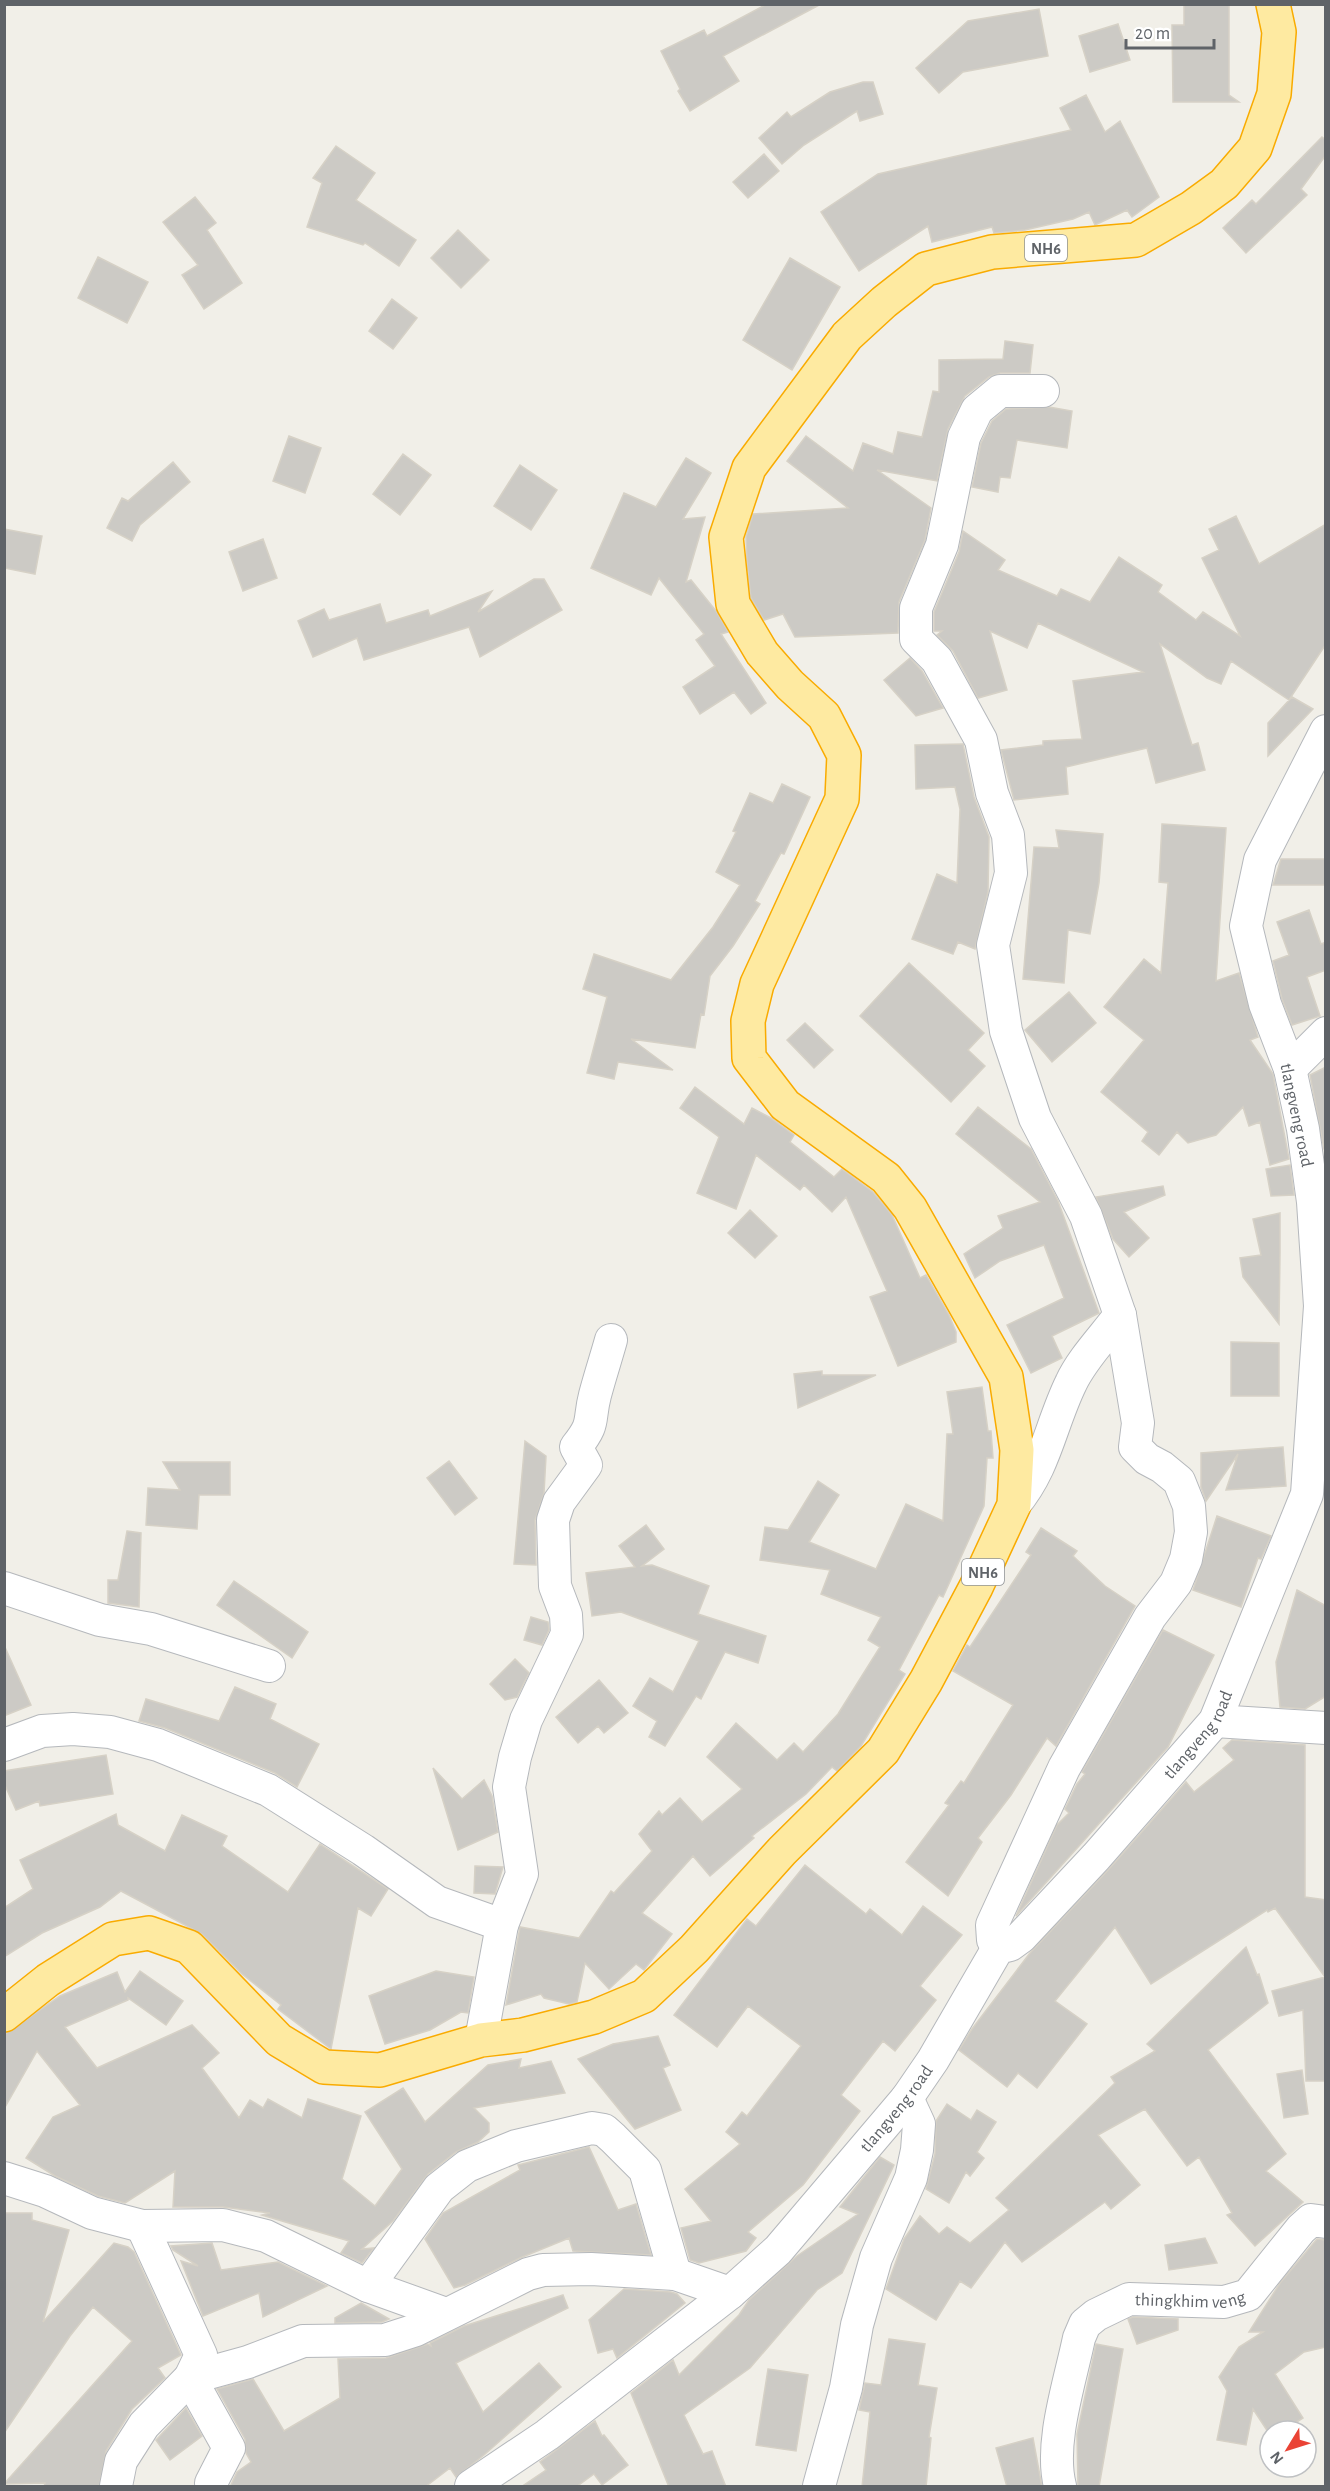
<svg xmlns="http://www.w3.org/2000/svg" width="1330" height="2491" font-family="'Alegreya Sans',sans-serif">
	<rect width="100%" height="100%" fill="#f1efe8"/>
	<path fill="#cccac5" stroke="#d6d1c6" stroke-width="1.5" d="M 767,4 L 821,4 L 723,56 L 739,81 L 690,111 L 678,91 L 680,89 L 661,51 L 704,30 L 707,36 Z
		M 1184,4 L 1229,4 L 1229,95 L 1239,102 L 1173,102 L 1172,25 L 1184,25 Z
		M 1039,9 L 1048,56 L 963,72 L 939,93 L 916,68 L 968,21 Z
		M 1118,24 L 1130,60 L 1090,72 L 1079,36 Z
		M 863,82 L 873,82 L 883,114 L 860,121 L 857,111 L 804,145 L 782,164 L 759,138 L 787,112 L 791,117 L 830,92 Z
		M 1086,95 L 1105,132 L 1120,121 L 1159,197 L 1132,217 L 1127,210 L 1095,225 L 1089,212 L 1073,219 L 1025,230 L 994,233 L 992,227 L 932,242 L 928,226 L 859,271 L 821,212 L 878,174 L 1071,130 L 1060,108 Z
		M 1322,137 L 1326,140 L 1326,155 L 1301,189 L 1307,195 L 1246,253 L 1223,228 L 1252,200 L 1256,204 Z
		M 336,146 L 375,173 L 356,200 L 416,240 L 399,266 L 365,243 L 363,245 L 307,227 L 322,183 L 313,178 Z
		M 764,154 L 779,171 L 748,198 L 733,182 Z
		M 195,197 L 216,223 L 207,230 L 242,283 L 204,309 L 182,275 L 198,265 L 163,222 Z
		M 458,230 L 489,260 L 461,288 L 431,258 Z
		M 98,257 L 148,282 L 127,323 L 78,298 Z
		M 790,258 L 840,287 L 792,370 L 743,340 Z
		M 392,299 L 417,318 L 393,349 L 369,331 Z
		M 1005,341 L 1033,345 L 1030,373 L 1000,373 L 989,377 L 965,396 L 948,429 L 937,481 L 877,470 L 931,508 L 925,540 L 899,602 L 898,633 L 795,637 L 783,614 L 764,620 L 751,598 L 747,562 L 746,537 L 753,514 L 848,508 L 787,461 L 806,436 L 853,471 L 863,443 L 893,454 L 898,432 L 922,437 L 933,391 L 939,392 L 939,360 L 1003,359 Z
		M 1049,407 L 1072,411 L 1067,448 L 1017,440 L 1010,478 L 1000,477 L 998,492 L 972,487 L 981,443 L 992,421 L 1006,409 Z
		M 289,436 L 321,448 L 305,493 L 273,481 Z
		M 403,454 L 431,475 L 400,515 L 373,494 Z
		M 686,458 L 711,473 L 683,519 L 705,517 L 686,582 L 691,580 L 716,611 L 728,632 L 721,634 L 766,703 L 751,714 L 734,692 L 700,714 L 683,687 L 715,666 L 696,640 L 704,634 L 659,578 L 651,595 L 591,568 L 624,493 L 656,507 Z
		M 173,462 L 190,482 L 140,525 L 132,541 L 107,528 L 122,498 L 128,501 Z
		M 520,465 L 557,490 L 531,530 L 494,506 Z
		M 1236,516 L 1259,564 L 1326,524 L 1326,644 L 1289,700 L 1231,661 L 1221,684 L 1207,678 L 1160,644 L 1192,745 L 1198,743 L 1205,770 L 1156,783 L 1147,748 L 1066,767 L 1068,794 L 1014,800 L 1001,750 L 1043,745 L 1043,741 L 1082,739 L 1073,681 L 1143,672 L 1038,623 L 1027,648 L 990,631 L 1007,690 L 978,698 L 953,651 L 937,635 L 942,631 L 934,631 L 934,612 L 959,552 L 963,531 L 1005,560 L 998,570 L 1057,596 L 1061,589 L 1090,602 L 1119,557 L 1162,585 L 1158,592 L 1196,620 L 1203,612 L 1240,636 L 1202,558 L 1219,550 L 1209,529 Z
		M 4,529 L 42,536 L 35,574 L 4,568 Z
		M 263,539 L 277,578 L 243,591 L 229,552 Z
		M 534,579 L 544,579 L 562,610 L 480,657 L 469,627 L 364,660 L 357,638 L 313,657 L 298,621 L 324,609 L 329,620 L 380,604 L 386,623 L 428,610 L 430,616 L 492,591 L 478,612 Z
		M 910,658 L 922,671 L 943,708 L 916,716 L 884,680 Z
		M 1292,697 L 1313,709 L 1268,756 L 1268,723 Z
		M 963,744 L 974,797 L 989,837 L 988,892 L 975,949 L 958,942 L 953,954 L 912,939 L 937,874 L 957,883 L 960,809 L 955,787 L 916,789 L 915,745 Z
		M 782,784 L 810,797 L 784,854 L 781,853 L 755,901 L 760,904 L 733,946 L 710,976 L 704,1015 L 701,1014 L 695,1048 L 631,1039 L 673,1070 L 618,1062 L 614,1079 L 587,1073 L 607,997 L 583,989 L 594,954 L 671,980 L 713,927 L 740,885 L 716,872 L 736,832 L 733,831 L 750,793 L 773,803 Z
		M 1162,824 L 1226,828 L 1216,981 L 1239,973 L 1258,1037 L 1250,1040 L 1273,1074 L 1289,1159 L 1270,1165 L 1260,1122 L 1249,1126 L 1243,1107 L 1216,1135 L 1188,1143 L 1177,1132 L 1159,1155 L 1142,1141 L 1148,1132 L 1101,1092 L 1144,1040 L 1104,1007 L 1144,959 L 1161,973 L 1168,883 L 1159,882 Z
		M 1056,830 L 1103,834 L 1099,883 L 1090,934 L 1068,930 L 1064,983 L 1023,979 L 1034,847 L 1059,848 Z
		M 1281,859 L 1326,859 L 1326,885 L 1273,885 Z
		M 1309,910 L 1321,944 L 1326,942 L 1326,970 L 1307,977 L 1320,1016 L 1292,1025 L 1282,999 L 1273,961 L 1289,955 L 1277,922 Z
		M 909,963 L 984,1033 L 968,1050 L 985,1066 L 951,1102 L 860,1016 Z
		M 1069,992 L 1096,1023 L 1052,1062 L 1025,1030 Z
		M 805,1023 L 833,1050 L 814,1068 L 787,1040 Z
		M 1326,1067 L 1326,1149 L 1324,1149 L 1310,1075 Z
		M 695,1087 L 744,1124 L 752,1108 L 771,1118 L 794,1135 L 790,1142 L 834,1177 L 842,1169 L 873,1192 L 892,1215 L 920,1278 L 926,1275 L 949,1315 L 956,1332 L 956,1342 L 898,1366 L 870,1297 L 887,1291 L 846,1197 L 832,1212 L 804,1185 L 800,1190 L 756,1155 L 736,1209 L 697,1193 L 719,1137 L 680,1108 Z
		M 978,1107 L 1031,1149 L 1058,1201 L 1099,1313 L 1052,1336 L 1062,1358 L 1031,1373 L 1007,1325 L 1064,1298 L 1044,1245 L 1000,1261 L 975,1278 L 964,1254 L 1003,1228 L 998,1216 L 1040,1202 L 956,1134 Z
		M 1290,1165 L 1294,1195 L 1271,1196 L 1266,1169 Z
		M 1163,1186 L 1165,1195 L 1124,1212 L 1149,1238 L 1129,1257 L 1113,1239 L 1096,1197 Z
		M 750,1210 L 777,1236 L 755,1258 L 728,1233 Z
		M 1280,1213 L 1280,1252 L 1279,1324 L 1243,1277 L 1240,1258 L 1261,1255 L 1253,1219 Z
		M 1231,1342 L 1279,1343 L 1279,1396 L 1231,1396 Z
		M 822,1371 L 822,1375 L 876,1375 L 798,1408 L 794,1374 Z
		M 982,1387 L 988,1431 L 991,1431 L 993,1458 L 987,1458 L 984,1506 L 943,1597 L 939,1595 L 899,1670 L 905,1674 L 861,1746 L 837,1771 L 832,1767 L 806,1794 L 752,1836 L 754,1838 L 710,1876 L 693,1856 L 642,1913 L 672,1934 L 644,1970 L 636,1964 L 609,1989 L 585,1963 L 577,2002 L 569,2004 L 544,1998 L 541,1994 L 506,2005 L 520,1927 L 579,1938 L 611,1891 L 614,1893 L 652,1851 L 639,1834 L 659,1811 L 662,1815 L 680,1798 L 702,1822 L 742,1789 L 707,1757 L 736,1723 L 777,1760 L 794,1743 L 803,1752 L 838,1714 L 880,1647 L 868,1640 L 881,1617 L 821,1594 L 830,1570 L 760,1560 L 765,1527 L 788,1530 L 818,1481 L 839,1495 L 809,1542 L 876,1569 L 906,1504 L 943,1521 L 947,1434 L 953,1434 L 947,1392 Z
		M 525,1441 L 546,1456 L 544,1493 L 535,1520 L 536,1565 L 514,1564 Z
		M 1283,1447 L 1286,1486 L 1226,1490 L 1238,1454 L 1206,1501 L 1201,1487 L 1201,1453 Z
		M 449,1461 L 477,1498 L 455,1515 L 427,1478 Z
		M 163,1462 L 230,1462 L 230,1495 L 199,1495 L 197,1529 L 146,1525 L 148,1488 L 180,1490 Z
		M 1217,1516 L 1271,1536 L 1261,1559 L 1258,1558 L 1241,1607 L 1193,1590 Z
		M 646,1525 L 664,1549 L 642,1566 L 652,1565 L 709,1586 L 698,1614 L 766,1636 L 758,1663 L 725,1652 L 701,1699 L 696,1696 L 665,1746 L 649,1737 L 657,1721 L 633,1706 L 650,1678 L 673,1692 L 699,1641 L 621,1612 L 592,1616 L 586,1573 L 635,1567 L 619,1546 Z
		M 1041,1528 L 1077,1551 L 1073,1556 L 1105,1586 L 1135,1606 L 1056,1746 L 1047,1738 L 1011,1795 L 978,1838 L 982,1842 L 948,1896 L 906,1862 L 949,1805 L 945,1803 L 961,1781 L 964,1783 L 1013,1705 L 953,1671 L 967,1645 L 970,1647 L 1031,1555 L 1026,1552 Z
		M 127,1531 L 141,1533 L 139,1607 L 108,1603 L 108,1580 L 118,1580 Z
		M 234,1581 L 308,1632 L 292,1658 L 217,1605 Z
		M 1297,1590 L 1326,1606 L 1326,1696 L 1305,1709 L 1280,1707 L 1276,1662 Z
		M 531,1617 L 548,1622 L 549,1630 L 542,1645 L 524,1640 Z
		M 1163,1630 L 1214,1655 L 1168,1747 L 1016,1916 L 1057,1825 L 1069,1813 L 1065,1809 L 1077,1784 L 1085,1774 L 1082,1772 Z
		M 4,1645 L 31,1705 L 4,1716 Z
		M 515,1659 L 529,1673 L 517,1697 L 505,1700 L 490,1684 Z
		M 599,1680 L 628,1713 L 604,1733 L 598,1726 L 578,1743 L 556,1717 Z
		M 235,1687 L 276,1704 L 270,1719 L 319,1744 L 297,1787 L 275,1773 L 165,1728 L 139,1721 L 146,1699 L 219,1721 Z
		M 1232,1740 L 1305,1745 L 1305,1897 L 1326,1900 L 1326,2081 L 1306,2081 L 1303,2010 L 1279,2016 L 1272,1991 L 1325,1977 L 1275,1908 L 1268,1912 L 1267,1910 L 1151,1984 L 1115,1927 L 1055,2001 L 1087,2024 L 1037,2088 L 1018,2073 L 1007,2087 L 959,2050 L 972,2029 L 1030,1953 L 1109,1869 L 1186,1782 L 1194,1792 L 1234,1760 L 1223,1748 Z
		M 106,1755 L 113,1794 L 40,1806 L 39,1801 L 16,1810 L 4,1783 L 4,1771 Z
		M 433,1768 L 462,1799 L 484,1780 L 492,1796 L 498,1832 L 458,1850 Z
		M 116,1814 L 118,1825 L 165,1851 L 182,1815 L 227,1836 L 222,1846 L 288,1892 L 320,1844 L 388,1889 L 371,1916 L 358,1908 L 331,2049 L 278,2009 L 281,2005 L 242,1974 L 202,1934 L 121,1891 L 100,1907 L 42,1933 L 4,1957 L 4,1908 L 33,1889 L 20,1860 Z
		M 805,1865 L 866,1914 L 870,1909 L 902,1935 L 923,1906 L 962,1935 L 920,1986 L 936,2000 L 895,2051 L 883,2041 L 841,2095 L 860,2111 L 803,2185 L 748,2232 L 756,2238 L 746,2251 L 699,2263 L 690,2260 L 681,2228 L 711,2221 L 685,2189 L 740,2144 L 726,2132 L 742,2112 L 747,2116 L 801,2046 L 748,2006 L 717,2047 L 674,2015 L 747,1919 L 756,1926 Z
		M 475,1866 L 503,1867 L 495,1894 L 474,1893 Z
		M 1246,1947 L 1257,1975 L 1259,1974 L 1268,2003 L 1208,2050 L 1286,2154 L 1266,2171 L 1303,2202 L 1255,2246 L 1227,2215 L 1232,2213 L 1199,2157 L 1187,2166 L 1145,2109 L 1098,2135 L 1140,2185 L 1111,2209 L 1105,2202 L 1022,2262 L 1005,2242 L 971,2288 L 960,2281 L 936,2320 L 886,2289 L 904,2239 L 920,2216 L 939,2234 L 947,2227 L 970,2243 L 1009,2210 L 996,2198 L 1115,2083 L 1111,2077 L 1155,2051 L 1147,2044 Z
		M 140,1971 L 183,2001 L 166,2025 L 128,1998 L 128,2000 L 65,2027 L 97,2068 L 192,2025 L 219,2053 L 202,2068 L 239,2118 L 250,2100 L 263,2108 L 268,2099 L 302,2118 L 308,2099 L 361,2116 L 342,2179 L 375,2206 L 402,2169 L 365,2112 L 403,2088 L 425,2122 L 488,2065 L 521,2059 L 519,2068 L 551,2061 L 565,2093 L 474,2108 L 489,2123 L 489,2132 L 478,2142 L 456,2152 L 428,2174 L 393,2221 L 362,2249 L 374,2248 L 362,2263 L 341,2253 L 349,2241 L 262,2215 L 270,2213 L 223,2207 L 173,2207 L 175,2171 L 125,2203 L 98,2196 L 55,2176 L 26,2158 L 53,2117 L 80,2105 L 37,2051 L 4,2109 L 4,2035 L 60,1996 L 117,1972 L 125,1992 Z
		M 436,1971 L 474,1977 L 468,2013 L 461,2012 L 430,2030 L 385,2044 L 369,1996 Z
		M 658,2036 L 670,2065 L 663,2068 L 681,2110 L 635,2129 L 578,2059 L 613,2044 Z
		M 1302,2070 L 1308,2114 L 1284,2118 L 1277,2074 Z
		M 947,2104 L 971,2120 L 977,2110 L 996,2122 L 977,2152 L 984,2158 L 970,2176 L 966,2172 L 949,2203 L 926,2189 L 935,2154 L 936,2121 Z
		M 589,2147 L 618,2210 L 636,2204 L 651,2255 L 573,2251 L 569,2238 L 520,2258 L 465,2285 L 454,2288 L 425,2239 L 443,2213 L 520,2170 L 518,2165 Z
		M 880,2157 L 894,2165 L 842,2273 L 817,2290 L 750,2368 L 684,2415 L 703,2454 L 712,2451 L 726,2487 L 669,2487 L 631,2393 L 673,2360 L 679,2375 L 739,2315 L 749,2300 L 797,2256 L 858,2214 L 840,2207 Z
		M 4,2213 L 32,2213 L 32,2220 L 69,2230 L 43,2322 L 114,2243 L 128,2247 L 134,2252 L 181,2355 L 158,2368 L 165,2378 L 132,2409 L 106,2451 L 99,2487 L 44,2487 L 45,2483 L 4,2484 L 132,2341 L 93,2307 L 70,2336 L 4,2433 Z
		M 1205,2238 L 1217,2263 L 1169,2270 L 1165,2245 Z
		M 1317,2239 L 1326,2240 L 1326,2347 L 1304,2352 L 1275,2374 L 1303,2418 L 1283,2431 L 1270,2431 L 1270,2435 L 1253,2409 L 1246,2445 L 1217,2440 L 1227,2391 L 1219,2377 L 1239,2347 L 1263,2332 L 1249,2332 L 1280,2283 Z
		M 212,2243 L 221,2270 L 278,2262 L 327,2286 L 263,2317 L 259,2293 L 203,2316 L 181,2261 L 198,2266 L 173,2250 L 171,2246 Z
		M 624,2289 L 671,2292 L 677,2294 L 685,2303 L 617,2358 L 613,2349 L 598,2353 L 589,2320 Z
		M 563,2295 L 568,2308 L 456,2363 L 483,2412 L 539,2363 L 561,2387 L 484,2455 L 456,2477 L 450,2468 L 425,2487 L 230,2487 L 237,2472 L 251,2462 L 246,2453 L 245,2439 L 217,2389 L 253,2379 L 284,2431 L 340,2398 L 338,2359 L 386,2358 L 428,2344 L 431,2346 L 430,2343 L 464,2326 Z
		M 361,2303 L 389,2319 L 382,2322 L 335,2323 L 335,2318 Z
		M 1133,2317 L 1178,2319 L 1178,2330 L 1137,2344 L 1128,2319 Z
		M 889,2339 L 925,2344 L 918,2385 L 937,2388 L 929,2437 L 931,2438 L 926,2487 L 862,2487 L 870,2412 L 859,2410 L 865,2383 L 881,2385 Z
		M 1096,2344 L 1123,2349 L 1099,2487 L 1078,2487 L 1077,2434 Z
		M 768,2369 L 808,2375 L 796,2451 L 756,2445 Z
		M 186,2408 L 202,2436 L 170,2460 L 156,2440 Z
		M 595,2421 L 602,2436 L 604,2435 L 628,2465 L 602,2485 L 594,2474 L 576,2487 L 521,2487 L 546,2470 L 540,2462 Z
		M 1033,2438 L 1042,2487 L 1007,2487 L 996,2448 Z"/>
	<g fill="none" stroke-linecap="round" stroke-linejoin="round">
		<g stroke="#b5b8bc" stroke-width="34">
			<g id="minor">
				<path d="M 1290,1069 L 1326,1033"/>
				<path d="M 1014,1505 C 1046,1467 1050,1426 1071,1383 C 1082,1359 1104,1337 1120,1315 L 1086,1216 L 1035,1118 L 1006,1031 L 993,945 L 1011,873 L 1008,835 L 992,793 L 981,740 L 937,660 L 916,639 L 916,608 L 942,545 L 964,437 L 977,410 L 1000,391 L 1043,391"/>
				<path d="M 4,1588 L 100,1620 L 151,1629 L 269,1666"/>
				<path d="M 1215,1721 L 1326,1728"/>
				<path d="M 4,1745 L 42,1731 L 73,1729 L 110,1732 L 158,1745 L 268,1790 L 363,1850 L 437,1902 L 502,1925"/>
				<path d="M 998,1948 L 993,1940 L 992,1925 L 1064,1768 L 1150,1617 L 1176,1583 L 1186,1559 L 1191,1532 L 1189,1506 L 1179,1481 L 1162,1467 L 1147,1459 L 1135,1447 L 1138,1423 L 1120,1315"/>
				<path d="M 481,2040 L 502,1925 L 522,1874 L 509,1787 L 515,1757 L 526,1720 L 567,1634 L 566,1615 L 555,1586 L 553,1520 L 559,1502 L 586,1465 L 576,1447 C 596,1422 588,1422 595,1395 C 600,1376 606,1358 611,1340"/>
				<path d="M 4,2178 L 45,2191 L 92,2213 L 142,2226 L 223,2225 L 266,2236 L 368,2286 L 446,2314"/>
				<path d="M 142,2226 L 201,2355 L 190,2378 L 229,2448 L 211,2483 L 212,2486"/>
				<path d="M 368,2286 L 439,2188 L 467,2166 L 516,2146 L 592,2128 L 604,2130 L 613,2138 L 645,2170 L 675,2274"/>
				<path d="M 116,2486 L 121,2461 L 144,2425 L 190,2378 L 248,2362 L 303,2341 L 385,2340 L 416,2330 L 528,2274 L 543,2270 L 591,2269 L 675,2274 L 730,2293"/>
				<path id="s1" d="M 471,2486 L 547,2435 L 730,2293 L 778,2250 L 907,2098 L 933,2060 L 998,1948 L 1010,1945 L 1021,1937 L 1096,1857 L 1215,1721 L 1307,1494 L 1320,1306 L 1313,1202 L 1303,1129 L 1290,1069 L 1265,1004 L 1246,926 L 1260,860 L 1326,731"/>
				<path d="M 819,2486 L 846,2388 L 857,2325 L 876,2258 L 911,2178 L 917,2150 L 919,2124 L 907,2098"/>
				<path id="s2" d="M 1060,2486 C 1049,2443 1070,2382 1079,2338 L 1085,2324 L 1096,2315 L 1129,2299 L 1224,2302 L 1248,2295 L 1301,2229 L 1311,2220 L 1326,2222"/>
			</g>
		</g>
		<g stroke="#f9ab00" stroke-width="36">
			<path id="trunk" d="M 4,2015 L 48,1980 L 113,1939 L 149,1933 L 189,1947 L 279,2040 L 324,2067 L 380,2070 L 481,2040 L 523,2035 L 594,2017 L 644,1996 L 694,1949 L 782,1851 L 883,1751 L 926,1681 L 976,1587 L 1014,1505 L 1017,1450 L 1006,1377 L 910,1208 L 886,1178 L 785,1105 L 749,1058 L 748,1021 L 757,984 L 842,799 L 844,755 L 824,716 L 790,685 L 762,653 L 733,604 L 726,537 L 749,468 L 847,336 L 884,302 L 926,269 L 992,252 L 1136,240 L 1191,208 L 1224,184 L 1255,148 L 1274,94 L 1279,32 L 1273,4"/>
		</g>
		<use href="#minor" stroke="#fff" stroke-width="32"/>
		<use href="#trunk" stroke="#feeaa1" stroke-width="33"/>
	</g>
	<g text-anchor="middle" stroke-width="4.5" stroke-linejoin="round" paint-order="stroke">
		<g fill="#fff" stroke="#8f9295" stroke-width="1.5">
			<rect x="1025" y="235" width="42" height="26" rx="4.5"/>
			<rect x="962" y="1559" width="42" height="26" rx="4.5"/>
		</g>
		<g font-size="16" font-weight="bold" fill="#5f6368">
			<text x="1046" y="254">NH6</text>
			<text x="983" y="1578">NH6</text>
		</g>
		<g font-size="18" fill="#5f6368" stroke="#fff">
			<text transform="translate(1297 1115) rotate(78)" y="6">tlangveng road</text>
			<text dy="6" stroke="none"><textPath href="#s1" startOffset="1058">tlangveng road</textPath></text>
			<text dy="6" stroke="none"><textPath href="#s1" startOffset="572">tlangveng road</textPath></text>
			<text dy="6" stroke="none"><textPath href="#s2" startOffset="278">thingkhim veng</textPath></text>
		</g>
	</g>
	<rect width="1330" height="2491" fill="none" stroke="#5f6368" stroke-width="12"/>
	<g transform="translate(1288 2449) rotate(232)"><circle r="28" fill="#ffffff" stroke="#bfc1c3" stroke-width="1.5"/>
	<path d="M0-4.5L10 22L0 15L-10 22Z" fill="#ea4335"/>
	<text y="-9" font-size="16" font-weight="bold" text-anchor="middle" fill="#5f6368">N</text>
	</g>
	<path d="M1126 39v9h88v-9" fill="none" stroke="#5f6368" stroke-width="3"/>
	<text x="1135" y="39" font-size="18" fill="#5f6368" stroke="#ffffff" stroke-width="4.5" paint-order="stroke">20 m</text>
</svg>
